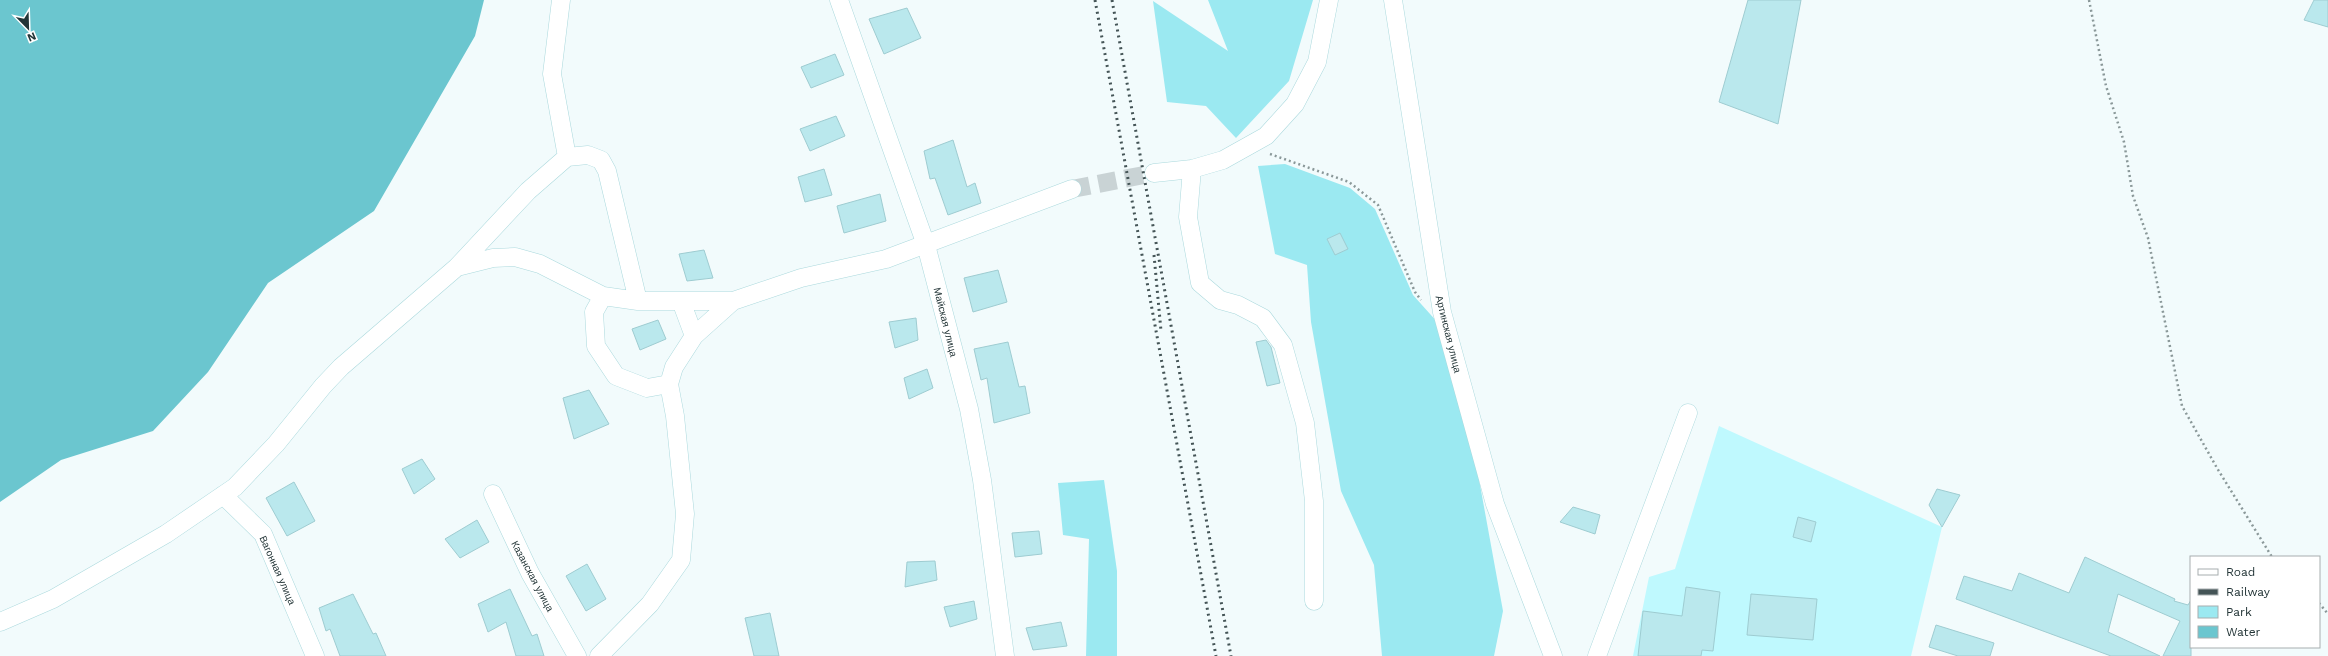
<svg xmlns="http://www.w3.org/2000/svg" width="2328" height="656" font-family="'Work Sans',sans-serif">
	<rect width="100%" height="100%" fill="#f2fbfc"/>
	<path fill="#bff9fe" d="M 1719,426 L 1942,527 L 1911,656 L 1633,656 L 1649,577 L 1675,569 Z"/>
	<path fill="#9be9f1" d="M 1208,0 L 1313,0 L 1289,81 L 1236,138 L 1206,106 L 1167,102 L 1153,1 L 1228,51 Z
		M 1285,164 L 1350,188 L 1375,209 L 1413,295 L 1439,324 L 1478,474 L 1503,611 L 1494,656 L 1382,656 L 1374,565 L 1341,491 L 1311,322 L 1307,265 L 1275,254 L 1258,166 Z
		M 1104,480 L 1117,571 L 1117,656 L 1086,656 L 1089,539 L 1063,535 L 1058,483 Z"/>
	<path fill="#6bc6cf" d="M 0,0 L 484,0 L 475,36 L 374,211 L 268,283 L 208,372 L 153,431 L 61,460 L 0,502 Z"/>
	<path fill="#bae8ed" stroke="#9eccd1" d="M 1748,0 L 1801,0 L 1778,124 L 1719,102 Z
		M 2314,0 L 2328,0 L 2328,27 L 2304,20 Z
		M 907,8 L 921,38 L 884,54 L 869,19 Z
		M 835,54 L 844,75 L 811,88 L 801,67 Z
		M 836,116 L 845,136 L 810,151 L 800,129 Z
		M 953,140 L 967,187 L 975,183 L 981,203 L 948,215 L 935,178 L 930,179 L 924,151 Z
		M 824,169 L 832,195 L 805,202 L 798,177 Z
		M 880,194 L 886,221 L 844,233 L 837,206 Z
		M 1340,233 L 1348,249 L 1335,255 L 1327,239 Z
		M 704,250 L 713,278 L 687,281 L 679,254 Z
		M 998,270 L 1007,302 L 973,312 L 964,278 Z
		M 916,318 L 918,340 L 895,348 L 889,322 Z
		M 658,320 L 666,339 L 640,350 L 632,329 Z
		M 1266,340 L 1271,347 L 1280,383 L 1267,386 L 1256,342 Z
		M 1008,342 L 1019,387 L 1025,386 L 1030,413 L 994,423 L 987,378 L 981,380 L 974,349 Z
		M 927,369 L 933,388 L 909,399 L 904,378 Z
		M 589,390 L 609,424 L 574,439 L 563,398 Z
		M 422,459 L 435,479 L 414,494 L 402,469 Z
		M 294,482 L 315,521 L 287,536 L 266,498 Z
		M 1937,489 L 1960,495 L 1942,527 L 1929,505 Z
		M 1573,507 L 1600,515 L 1595,534 L 1560,522 Z
		M 1798,517 L 1816,522 L 1811,542 L 1793,537 Z
		M 477,520 L 489,542 L 460,558 L 445,539 Z
		M 1039,531 L 1042,554 L 1015,557 L 1012,533 Z
		M 2085,557 L 2175,599 L 2174,601 L 2188,605 L 2191,600 L 2191,656 L 2163,656 L 2180,621 L 2118,594 L 2108,632 L 2160,656 L 2111,656 L 1956,599 L 1964,576 L 2012,591 L 2019,573 L 2069,593 Z
		M 935,561 L 937,580 L 905,587 L 907,562 Z
		M 587,564 L 606,599 L 586,611 L 566,576 Z
		M 1686,587 L 1720,592 L 1713,651 L 1702,650 L 1701,656 L 1638,656 L 1643,611 L 1682,616 Z
		M 510,589 L 532,636 L 537,634 L 544,656 L 516,656 L 506,622 L 488,632 L 478,604 Z
		M 353,594 L 373,634 L 376,633 L 386,656 L 340,656 L 330,629 L 326,631 L 319,608 Z
		M 1751,594 L 1817,599 L 1813,640 L 1747,635 Z
		M 974,601 L 977,619 L 950,627 L 944,607 Z
		M 770,613 L 779,656 L 754,656 L 745,618 Z
		M 1061,622 L 1067,646 L 1033,650 L 1026,628 Z
		M 1936,625 L 1994,643 L 1990,656 L 1958,656 L 1929,647 Z"/>
	<g fill="none" stroke-linecap="round" stroke-linejoin="round">
		<path stroke="#c9d3d5" stroke-width="18" stroke-dasharray="18 9" stroke-linecap="butt" d="M 1072,189 L 1154,173"/>
		<g stroke="#abd9dd" stroke-width="19">
			<path id="minor" d="M 561,0 L 552,74 L 567,157
				M 839,0 L 926,245 L 969,409 L 982,480 L 1005,656
				M 1393,0 L 1442,312 L 1495,504 L 1553,656
				M 1192,169 L 1188,217 L 1200,283 L 1220,300 L 1238,305 L 1263,318 L 1283,345 L 1305,423 L 1314,501 L 1314,601
				M 1154,173 L 1192,169 L 1223,160 L 1266,136 L 1295,104 L 1317,62 L 1329,0
				M 457,267 L 528,191 L 567,157 L 588,155 L 601,160 L 607,171 L 638,301
				M 603,296 L 594,312 L 596,346 L 616,376 L 647,388 L 669,384
				M 681,301 L 694,336
				M 493,494 L 530,573 L 577,656
				M 223,495 L 263,534 L 315,656
				M 0,622 L 53,599 L 166,534 L 235,487 L 276,444 L 323,386 L 341,367 L 457,267 L 493,258 L 515,257 L 540,264 L 603,296 L 638,301 L 733,301 L 801,278 L 886,259 L 1072,189
				M 599,656 L 650,604 L 681,560 L 685,514 L 675,416 L 669,384 L 674,367 L 694,336 L 733,301
				M 1597,656 L 1688,413"/>
		</g>
		<path stroke="#8a9899" stroke-width="2.5" stroke-dasharray="2 3" stroke-linecap="butt" d="M 2089,0 L 2106,86 L 2124,142 L 2133,196 L 2148,238 L 2182,406 L 2217,468 L 2272,557
			M 1270,154 L 1349,182 L 1378,205 L 1415,292 L 1421,300
			M 2319,603 L 2328,614"/>
		<use href="#minor" stroke="#fff" stroke-width="18"/>
		<path stroke="#445456" stroke-width="3" stroke-dasharray="2 4" stroke-linecap="butt" d="M 1095,0 L 1216,656
			M 1112,0 L 1231,656
			M 1154,255 L 1161,331"/>
	</g>
	<g text-anchor="middle" stroke-width="3.5" stroke-linejoin="round" paint-order="stroke">
		<g font-size="10" fill="#233537" stroke="#fff">
			<text transform="translate(946 322) rotate(76)" y="4">Майская улица</text>
			<text transform="translate(1449 334) rotate(76)" y="4">Артинская улица</text>
			<text transform="translate(278 570) rotate(66)" y="4">Вагонная улица</text>
			<text transform="translate(533 576) rotate(62)" y="4">Казанская улица</text>
		</g>
	</g>
	<rect x="2190" y="556" width="130" height="92" fill="#ffffff" stroke="#a7aeaf"/>
	<rect x="2198" y="569" width="20" height="6" fill="#ffffff" stroke="#a7aeaf"/>
	<text x="2226" y="576" font-size="12" fill="#233537">Road</text>
	<rect x="2198" y="589" width="20" height="6" fill="#445456" stroke="#a7aeaf"/>
	<text x="2226" y="596" font-size="12" fill="#233537">Railway</text>
	<rect x="2198" y="606" width="20" height="12" fill="#9be9f1" stroke="#a7aeaf"/>
	<text x="2226" y="616" font-size="12" fill="#233537">Park</text>
	<rect x="2198" y="626" width="20" height="12" fill="#6bc6cf" stroke="#a7aeaf"/>
	<text x="2226" y="636" font-size="12" fill="#233537">Water</text>
	<g transform="translate(28 28) rotate(157)" stroke="#ffffff" stroke-width="3" paint-order="stroke">
	<path d="M0-3L7 15L0 10L-7 15Z" fill="#233537"/>
	<text y="-6" font-size="11" font-weight="bold" text-anchor="middle" fill="#233537">N</text>
	</g>
</svg>
